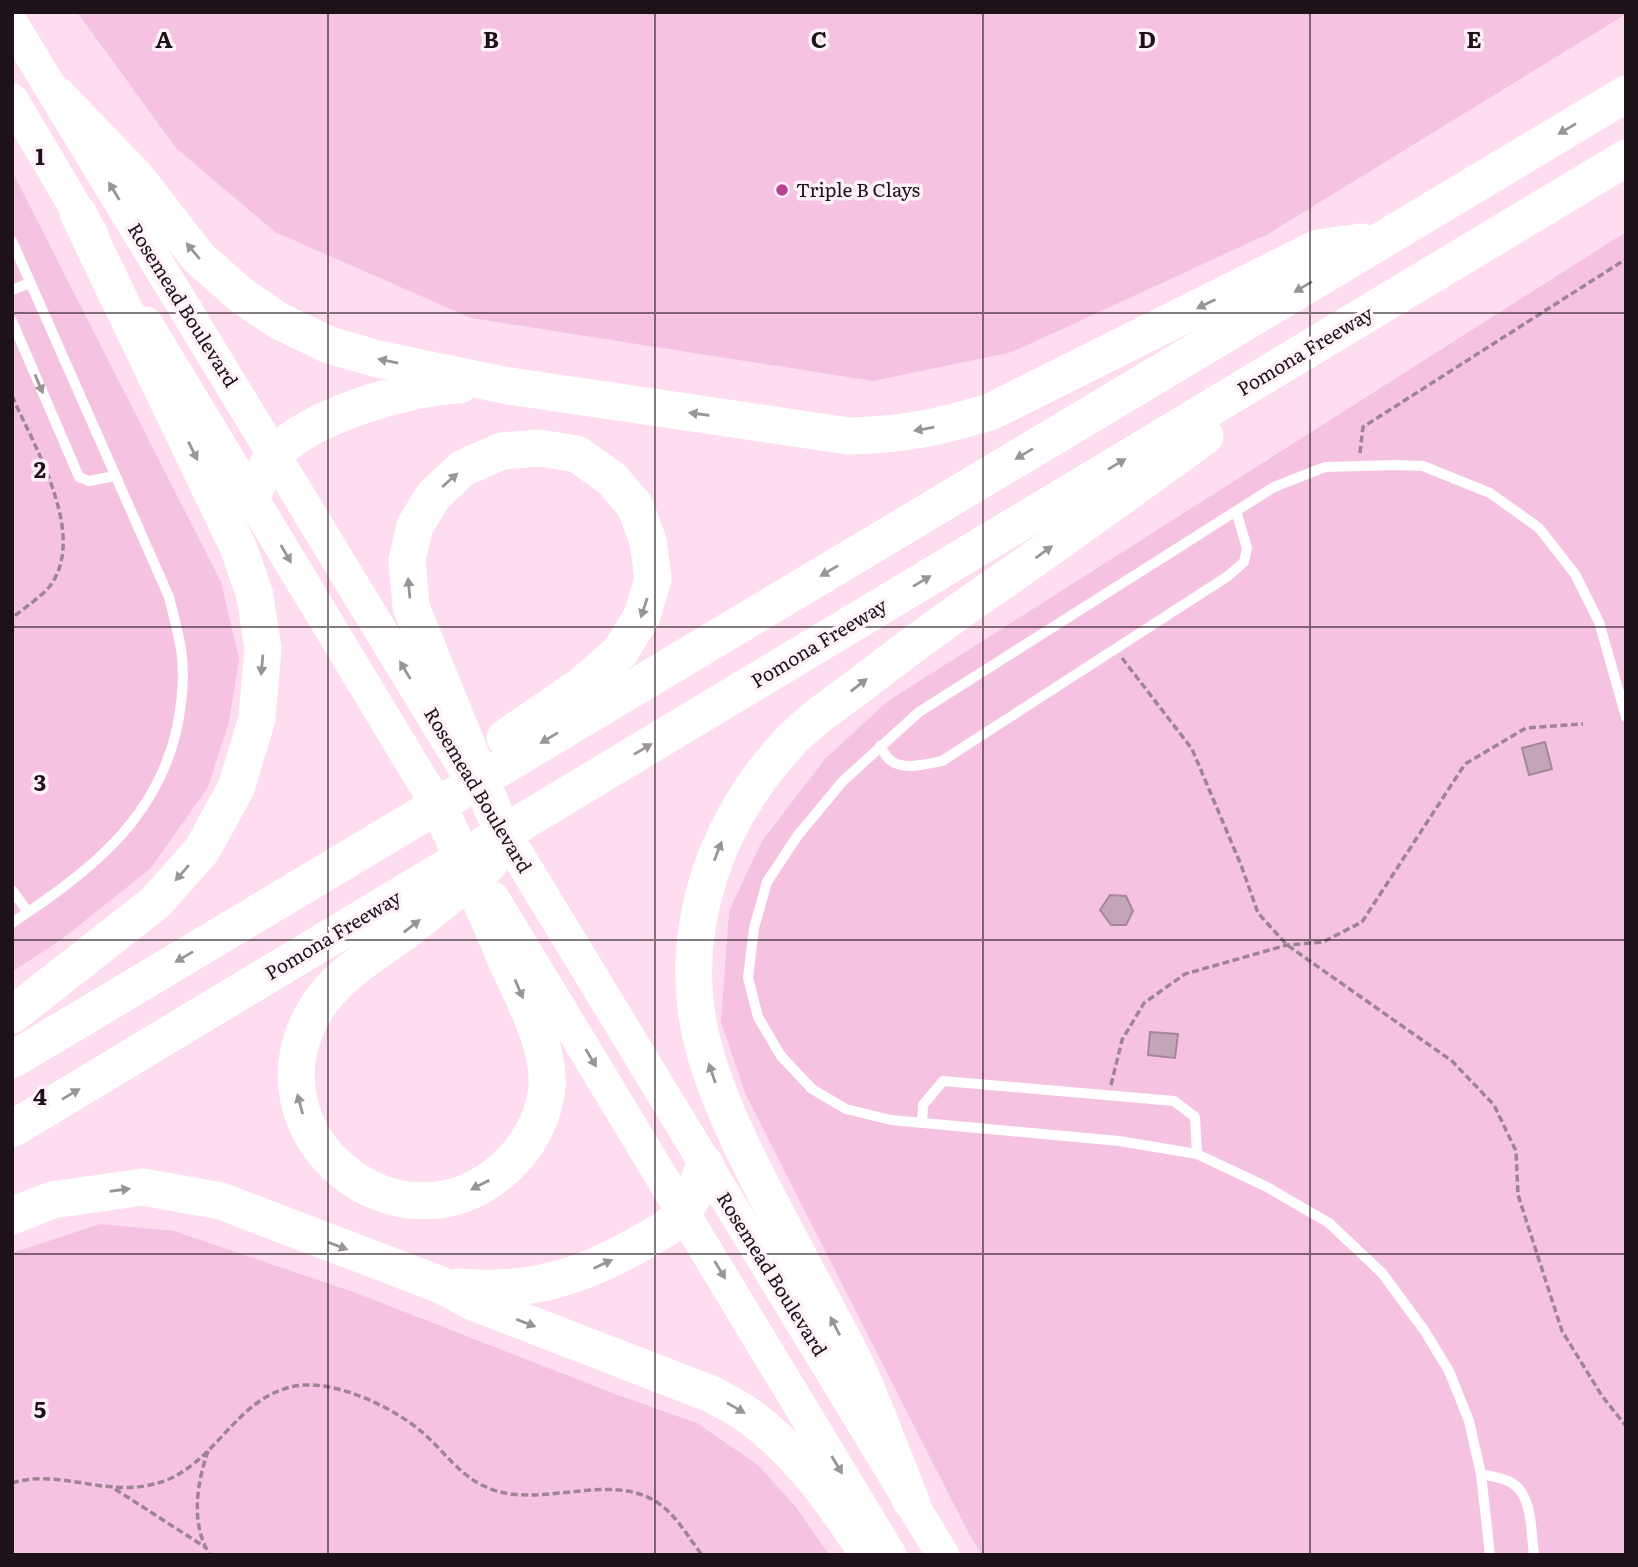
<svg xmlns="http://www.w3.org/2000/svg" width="1638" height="1567" font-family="Literata,serif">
	<rect width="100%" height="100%" fill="#feddf0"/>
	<path fill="#f6c2e2" d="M 77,12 L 1626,12 L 1626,14 L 1268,234 L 1012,352 L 873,381 L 471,318 L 275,232 L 176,148 Z
		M 12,171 L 221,582 L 239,659 L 229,722 L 208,787 L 151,868 L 62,939 L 12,972 Z
		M 1626,232 L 1626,1555 L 982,1555 L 969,1534 L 746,1095 L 721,1022 L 729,911 L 762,841 L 825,759 L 888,701 Z
		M 100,1224 L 174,1231 L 356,1293 L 615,1394 L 697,1423 L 758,1465 L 796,1507 L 829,1555 L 12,1555 L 12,1253 Z"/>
	<path fill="#c4a5b8" stroke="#a58799" stroke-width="2" d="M 1545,742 L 1552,769 L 1529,775 L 1522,748 Z
		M 1110,895 L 1126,896 L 1133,911 L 1126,925 L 1111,925 L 1100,910 Z
		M 1150,1032 L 1178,1034 L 1175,1058 L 1148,1055 Z"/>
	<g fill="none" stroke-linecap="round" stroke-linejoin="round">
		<path stroke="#9d8593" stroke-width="3.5" stroke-dasharray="7 3.5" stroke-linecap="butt" d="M 12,396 C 34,446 88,535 50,586 C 40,598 24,608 12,618
			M 1360,453 L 1363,427 L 1626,259
			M 1122,658 L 1192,749 L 1241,865 L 1258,913 L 1287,945 L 1452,1061 L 1494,1105 L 1516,1151 L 1518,1195 L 1562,1331 L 1602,1396 L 1626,1426
			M 1111,1085 L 1122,1040 L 1144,1003 L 1185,974 L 1287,945 L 1323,942 L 1362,922 L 1465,764 L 1526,728 L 1583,724
			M 208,1451 C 197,1483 190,1524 210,1555
			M 12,1483 C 64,1467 112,1503 169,1479 C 218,1458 238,1397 295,1386 C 334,1379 393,1407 422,1432 C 443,1450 460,1476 486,1487 C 538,1511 610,1470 658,1503 C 677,1516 688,1537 702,1555
			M 115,1489 L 205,1547"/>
		<path stroke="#fff" stroke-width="10" d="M 12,241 L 169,597 C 173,614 178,631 181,649 C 185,675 182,703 177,728 C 156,822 88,872 12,923
			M 12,290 L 30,283
			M 12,321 L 79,477 L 89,481 L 115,476
			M 880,746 C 883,750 886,757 890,760 C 903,771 927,764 942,761 L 1228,576 L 1244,562 L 1247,548 L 1236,511
			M 12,890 L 28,912
			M 922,1123 L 923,1105 L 943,1081 L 1174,1101 L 1195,1117 L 1197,1154
			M 1481,1474 C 1490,1476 1504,1478 1512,1483 C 1533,1496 1531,1533 1534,1555
			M 1490,1555 L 1481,1474 L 1469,1421 L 1449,1371 L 1424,1330 L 1382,1273 L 1329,1223 L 1267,1187 L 1197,1154 L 1119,1141 L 891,1120 L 846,1109 L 812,1089 L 781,1056 L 758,1017 L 748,978 L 754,928 L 767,882 L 798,835 L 843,781 L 919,712 L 1274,487 L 1325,467 L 1396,465 L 1423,466 L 1490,493 L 1539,528 L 1575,574 L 1599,622 L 1626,717"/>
		<path stroke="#fff" stroke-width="33" d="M 12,24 L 463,766
			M 12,100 L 92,235
			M 146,323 L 451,828
			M 490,809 L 943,1555
			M 493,898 L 890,1555"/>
		<path stroke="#fff" stroke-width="37" d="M 58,96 L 136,177 L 198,257 L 242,296 L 279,321 L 329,345 L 378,359 L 503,385 L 849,436 C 903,435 939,427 990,412 L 1318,248 L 1361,242
			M 252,495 C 259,482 266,464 276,453 C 311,416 410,386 460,385
			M 443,815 C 464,862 484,908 504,955 C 521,995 554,1051 546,1095 C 541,1123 526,1149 506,1167 C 401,1264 240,1134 316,1009 C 336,975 376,953 407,930 C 435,908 462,886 489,864
			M 501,829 L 411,607 L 407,560 L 415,526 L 434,495 L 463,468 L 502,451 L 539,448 L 577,454 L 612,479 L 635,506 L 648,541 L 653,579 L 642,616 L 620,652 L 582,685 L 505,738
			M 12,1015 L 156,902 L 202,850 L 236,788 L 257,719 L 263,649 L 255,596 L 239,549 L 78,213
			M 12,1060 L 1626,94
			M 12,1129 L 1626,158
			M 12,1216 L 52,1200 L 143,1187 L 221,1201 L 441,1285 L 473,1302 L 711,1394 C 724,1401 737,1407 749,1416 C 800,1453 834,1503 869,1555
			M 459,1287 C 528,1293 580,1278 639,1244 C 655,1235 671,1227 683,1213 C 693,1200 699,1179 705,1164
			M 911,1501 C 895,1461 880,1421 863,1381 C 846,1342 824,1305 804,1267 C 770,1201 725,1123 705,1052 C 671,935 717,808 805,727 C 822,712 841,699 859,686 C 907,648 956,613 1007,578 C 1073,532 1139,484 1205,436"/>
	</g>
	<defs><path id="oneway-solid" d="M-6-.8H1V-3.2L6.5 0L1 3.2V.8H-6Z" transform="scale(1.75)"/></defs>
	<g fill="#999498">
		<use href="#oneway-solid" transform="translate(1567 129) rotate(149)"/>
		<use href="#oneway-solid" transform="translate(114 191) rotate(-121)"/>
		<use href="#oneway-solid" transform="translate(193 251) rotate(-130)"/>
		<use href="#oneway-solid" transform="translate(1303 287) rotate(149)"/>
		<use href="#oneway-solid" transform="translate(1206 304) rotate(154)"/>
		<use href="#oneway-solid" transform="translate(388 361) rotate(-168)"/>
		<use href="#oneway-solid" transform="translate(39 384) rotate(67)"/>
		<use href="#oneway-solid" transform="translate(699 414) rotate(-172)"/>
		<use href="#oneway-solid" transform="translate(924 429) rotate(170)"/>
		<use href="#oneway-solid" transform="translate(193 451) rotate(64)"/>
		<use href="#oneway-solid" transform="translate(1024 454) rotate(149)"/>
		<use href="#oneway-solid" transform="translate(1117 464) rotate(-31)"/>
		<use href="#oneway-solid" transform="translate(450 480) rotate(-42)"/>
		<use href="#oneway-solid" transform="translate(1044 552) rotate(-36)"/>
		<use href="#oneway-solid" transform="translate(286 554) rotate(60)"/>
		<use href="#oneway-solid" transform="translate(829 571) rotate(149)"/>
		<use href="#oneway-solid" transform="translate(922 581) rotate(-31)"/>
		<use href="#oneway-solid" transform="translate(409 588) rotate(-95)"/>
		<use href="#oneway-solid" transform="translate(644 608) rotate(108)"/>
		<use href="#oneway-solid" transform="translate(262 665) rotate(95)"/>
		<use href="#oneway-solid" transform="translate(405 670) rotate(-121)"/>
		<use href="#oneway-solid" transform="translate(859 685) rotate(-38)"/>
		<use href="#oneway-solid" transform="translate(549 738) rotate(149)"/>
		<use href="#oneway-solid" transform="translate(643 749) rotate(-31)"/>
		<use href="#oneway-solid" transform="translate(718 851) rotate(-69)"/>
		<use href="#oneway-solid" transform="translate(182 873) rotate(131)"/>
		<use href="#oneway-solid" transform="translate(412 926) rotate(-38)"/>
		<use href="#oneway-solid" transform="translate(184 957) rotate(149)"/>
		<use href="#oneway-solid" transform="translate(519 989) rotate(67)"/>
		<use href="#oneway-solid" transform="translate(591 1058) rotate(59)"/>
		<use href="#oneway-solid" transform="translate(712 1073) rotate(-109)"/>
		<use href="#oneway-solid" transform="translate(71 1094) rotate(-31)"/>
		<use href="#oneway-solid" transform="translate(300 1104) rotate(-105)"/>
		<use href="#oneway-solid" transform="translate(480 1185) rotate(153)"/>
		<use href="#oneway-solid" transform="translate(120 1190) rotate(-8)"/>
		<use href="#oneway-solid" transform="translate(338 1246) rotate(21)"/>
		<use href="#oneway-solid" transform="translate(603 1264) rotate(-25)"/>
		<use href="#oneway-solid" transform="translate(720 1270) rotate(59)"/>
		<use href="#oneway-solid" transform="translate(526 1323) rotate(21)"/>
		<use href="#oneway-solid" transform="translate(835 1326) rotate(-117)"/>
		<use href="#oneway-solid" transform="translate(736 1408) rotate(30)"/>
		<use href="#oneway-solid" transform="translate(837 1465) rotate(59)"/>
	</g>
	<path fill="none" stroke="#1d1219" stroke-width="2" stroke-opacity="0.55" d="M 328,12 L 328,1555M 655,12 L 655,1555M 983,12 L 983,1555M 1310,12 L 1310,1555M 12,313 L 1626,313M 12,627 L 1626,627M 12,940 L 1626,940M 12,1254 L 1626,1254"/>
	<circle fill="#b94195" stroke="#fef1f8" stroke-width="2.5" cx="782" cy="190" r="7"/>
	<g text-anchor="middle" stroke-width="7" stroke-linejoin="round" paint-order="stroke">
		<g font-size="19" fill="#1d1219" stroke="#fef1f8" text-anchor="start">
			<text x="796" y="197">Triple B Clays</text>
		</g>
		<g font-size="19" fill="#1d1219" stroke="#fef1f8">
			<text transform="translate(183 305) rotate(58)" y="7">Rosemead Boulevard</text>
			<text transform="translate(1305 351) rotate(-31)" y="7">Pomona Freeway</text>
			<text transform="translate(819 643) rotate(-31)" y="7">Pomona Freeway</text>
			<text transform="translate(478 790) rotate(59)" y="7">Rosemead Boulevard</text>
			<text transform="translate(333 935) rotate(-31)" y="7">Pomona Freeway</text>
			<text transform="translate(772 1274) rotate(58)" y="7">Rosemead Boulevard</text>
		</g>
	</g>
	<g font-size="23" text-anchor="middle" font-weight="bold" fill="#1d1219" stroke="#fef1f8" stroke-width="7" stroke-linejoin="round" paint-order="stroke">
		<text x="164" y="48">A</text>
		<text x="491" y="48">B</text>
		<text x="819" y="48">C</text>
		<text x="1147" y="48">D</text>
		<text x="1474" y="48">E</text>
		<text x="40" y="165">1</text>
		<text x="40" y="478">2</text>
		<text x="40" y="791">3</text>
		<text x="40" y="1105">4</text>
		<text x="40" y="1418">5</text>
	</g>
	<rect width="1638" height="1567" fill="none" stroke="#1d1219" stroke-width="28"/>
</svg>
